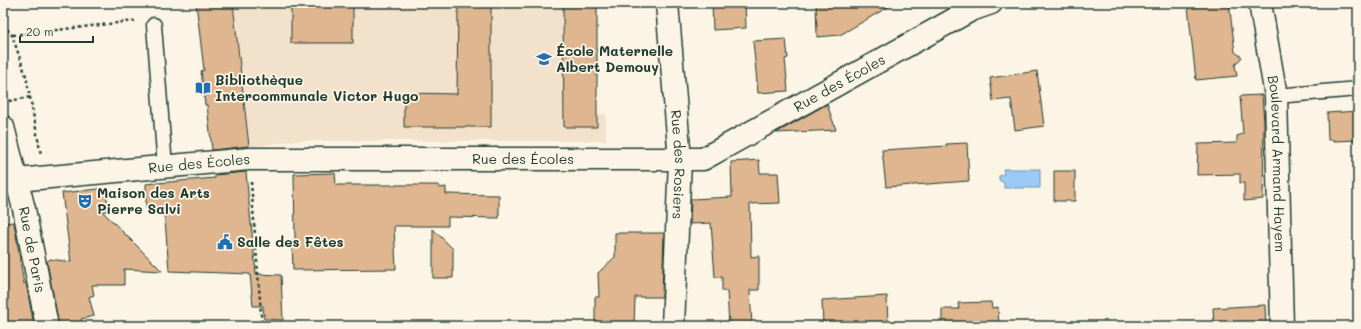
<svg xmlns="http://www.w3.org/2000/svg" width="1361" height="329" font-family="Mali,sans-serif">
	<rect width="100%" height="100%" fill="#fcf5e5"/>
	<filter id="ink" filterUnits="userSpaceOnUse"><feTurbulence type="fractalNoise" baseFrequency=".025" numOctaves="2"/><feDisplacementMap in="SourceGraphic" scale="8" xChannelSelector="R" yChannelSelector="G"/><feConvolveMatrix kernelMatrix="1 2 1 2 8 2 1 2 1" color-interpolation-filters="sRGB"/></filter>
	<g filter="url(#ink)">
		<path fill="#f3e2cb" d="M 234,3 L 597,3 L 597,114 L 606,114 L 606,141 L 293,141 L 250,147 Z"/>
		<path fill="#9acaf6" stroke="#6992a8" d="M 1003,169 L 1040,169 L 1040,188 L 1004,188 L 1004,183 L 999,180 L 999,176 L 1004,174 Z"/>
		<path fill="#dfb68f" stroke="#1f3d34" d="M 196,3 L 233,3 L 249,146 L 212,150 L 207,105 L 205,105 L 201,71 L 204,70 Z
			M 291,3 L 353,3 L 353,43 L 291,43 Z
			M 458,3 L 491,3 L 491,127 L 404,127 L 404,93 L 457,94 Z
			M 563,3 L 597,3 L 597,127 L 564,127 Z
			M 712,3 L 745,3 L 746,28 L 713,30 Z
			M 816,3 L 895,3 L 840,35 L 817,37 Z
			M 1224,3 L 1229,3 L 1235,52 L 1242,57 L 1235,65 L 1237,76 L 1196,80 L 1188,7 Z
			M 786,39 L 788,58 L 785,59 L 788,91 L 758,93 L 753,41 Z
			M 1037,71 L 1044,126 L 1015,130 L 1011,99 L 993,101 L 990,78 Z
			M 1262,95 L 1264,123 L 1263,199 L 1244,201 L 1244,183 L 1240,183 L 1240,174 L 1197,175 L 1198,144 L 1237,143 L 1237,136 L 1243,134 L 1240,96 Z
			M 827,104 L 836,130 L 776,133 Z
			M 1358,111 L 1358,140 L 1334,141 L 1334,140 L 1328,140 L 1327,113 Z
			M 967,143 L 969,181 L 886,187 L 882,150 L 947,146 L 946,144 Z
			M 759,160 L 760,173 L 778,173 L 780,203 L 750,204 L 751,257 L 759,256 L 759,290 L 750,290 L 752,326 L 729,326 L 727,291 L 722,291 L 722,277 L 715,277 L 711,223 L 690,224 L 691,199 L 732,197 L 731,162 Z
			M 1054,171 L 1075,171 L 1075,201 L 1054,201 Z
			M 246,172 L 256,274 L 281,275 L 283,320 L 264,319 L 263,306 L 253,306 L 250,274 L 169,271 L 164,207 L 146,208 L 146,184 L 215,178 L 215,175 Z
			M 335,173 L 336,185 L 439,185 L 439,188 L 446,187 L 446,194 L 499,195 L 499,218 L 448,217 L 448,226 L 394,226 L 396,269 L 293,270 L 292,242 L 295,241 L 294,174 Z
			M 107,188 L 107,211 L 102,211 L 162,271 L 124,269 L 124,285 L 92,285 L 94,295 L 89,297 L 94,316 L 81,319 L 82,322 L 78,323 L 79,326 L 59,326 L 47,262 L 50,259 L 71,262 L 62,193 Z
			M 14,222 L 24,284 L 26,282 L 34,326 L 3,326 L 3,223 Z
			M 433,229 L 453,249 L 453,278 L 433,278 Z
			M 615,233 L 664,233 L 662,297 L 635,297 L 634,326 L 595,326 L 595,297 L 599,297 L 598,273 L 615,257 Z
			M 887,296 L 888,326 L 823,326 L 822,300 Z
			M 991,302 L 992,308 L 998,307 L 999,326 L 942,326 L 942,309 L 959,309 L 958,303 Z
			M 1265,305 L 1266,326 L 1214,326 L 1213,308 Z"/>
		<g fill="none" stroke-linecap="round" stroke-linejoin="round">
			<g stroke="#1f3d34" stroke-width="17">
				<path id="lane" d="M 154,25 L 165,167
					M 1276,96 L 1358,89"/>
			</g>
			<g stroke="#1f3d34" stroke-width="25">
				<g id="street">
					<path id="s1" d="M 667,3 L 680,160 L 673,326"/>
					<path id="s2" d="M 17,180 L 249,159 L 703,159 L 971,10 L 991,3"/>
				</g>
			</g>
			<g stroke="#1f3d34" stroke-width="25">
				<g id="secondary">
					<path id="s3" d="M 1260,3 L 1276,96 L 1282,326"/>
					<path id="s4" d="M 3,127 L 24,209 L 47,326"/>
				</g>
			</g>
			<path stroke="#1f3d34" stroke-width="2.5" stroke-dasharray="3 3" stroke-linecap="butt" d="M 3,25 L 12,35 L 26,76 L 41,155
				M 13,35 L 135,21
				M 3,102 L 31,97
				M 251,182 L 262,326"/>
			<use href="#lane" stroke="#fcf5e5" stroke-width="14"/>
			<use href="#street" stroke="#fcf5e5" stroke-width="22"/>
			<use href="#secondary" stroke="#fcf5e5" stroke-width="22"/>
		</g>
	</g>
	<defs>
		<g id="school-bare" transform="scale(1.2)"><path d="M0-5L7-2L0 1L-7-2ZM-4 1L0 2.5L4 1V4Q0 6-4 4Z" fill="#1f6fb2" stroke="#fcf5e5" stroke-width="2.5" paint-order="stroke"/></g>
		<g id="library-bare" transform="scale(1.2)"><path d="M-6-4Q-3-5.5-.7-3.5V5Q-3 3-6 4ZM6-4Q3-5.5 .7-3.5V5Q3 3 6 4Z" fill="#1f6fb2" stroke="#fcf5e5" stroke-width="2.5" paint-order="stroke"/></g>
		<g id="theatre-bare" transform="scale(1.2)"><path d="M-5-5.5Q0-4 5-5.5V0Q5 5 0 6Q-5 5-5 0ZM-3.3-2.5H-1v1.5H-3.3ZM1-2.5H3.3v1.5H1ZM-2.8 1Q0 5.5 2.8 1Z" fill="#1f6fb2" stroke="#fcf5e5" stroke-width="2.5" paint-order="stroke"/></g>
		<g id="civic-bare" transform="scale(1.2)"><path d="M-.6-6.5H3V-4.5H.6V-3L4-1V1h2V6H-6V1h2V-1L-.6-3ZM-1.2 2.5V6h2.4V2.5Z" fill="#1f6fb2" stroke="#fcf5e5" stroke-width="2.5" paint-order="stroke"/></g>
	</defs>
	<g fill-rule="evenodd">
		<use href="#school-bare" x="544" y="59"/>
		<use href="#library-bare" x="203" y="88"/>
		<use href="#theatre-bare" x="85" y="201"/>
		<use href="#civic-bare" x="225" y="242"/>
	</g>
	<g text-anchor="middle" stroke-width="3.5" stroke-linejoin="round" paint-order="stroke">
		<g font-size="14" font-weight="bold" fill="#1f3d34" stroke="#fcf5e5" text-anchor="start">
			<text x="556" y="56">École Maternelle<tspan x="556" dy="16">Albert Demouy</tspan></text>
			<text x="215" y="85">Bibliothèque<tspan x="215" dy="16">Intercommunale Victor Hugo</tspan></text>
			<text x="97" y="198">Maison des Arts<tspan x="97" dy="16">Pierre Salvi</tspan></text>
			<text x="237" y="247">Salle des Fêtes</text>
		</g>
		<g font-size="14" fill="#1f3d34" stroke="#fcf5e5">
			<text dy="5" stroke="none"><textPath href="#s2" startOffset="843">Rue des Écoles</textPath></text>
			<text dy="5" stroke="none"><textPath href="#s2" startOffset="507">Rue des Écoles</textPath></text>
			<text dy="5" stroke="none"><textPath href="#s2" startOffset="183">Rue des Écoles</textPath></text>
			<text dy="5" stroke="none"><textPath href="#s1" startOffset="162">Rue des Rosiers</textPath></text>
			<text dy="5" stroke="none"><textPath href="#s3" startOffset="162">Boulevard Armand Hayem</textPath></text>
			<text dy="5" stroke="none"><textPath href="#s4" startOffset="126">Rue de Paris</textPath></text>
		</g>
	</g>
	<rect width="1361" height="329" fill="none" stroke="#fcf5e5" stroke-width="16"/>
	<rect x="8" y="8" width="1345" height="313" fill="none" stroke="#1f3d34" stroke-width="1.5" filter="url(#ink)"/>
	<path d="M20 36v6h73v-6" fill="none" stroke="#1f3d34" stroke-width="2"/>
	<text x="26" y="36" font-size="12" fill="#1f3d34" stroke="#fcf5e5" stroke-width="3" paint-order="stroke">20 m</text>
</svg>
